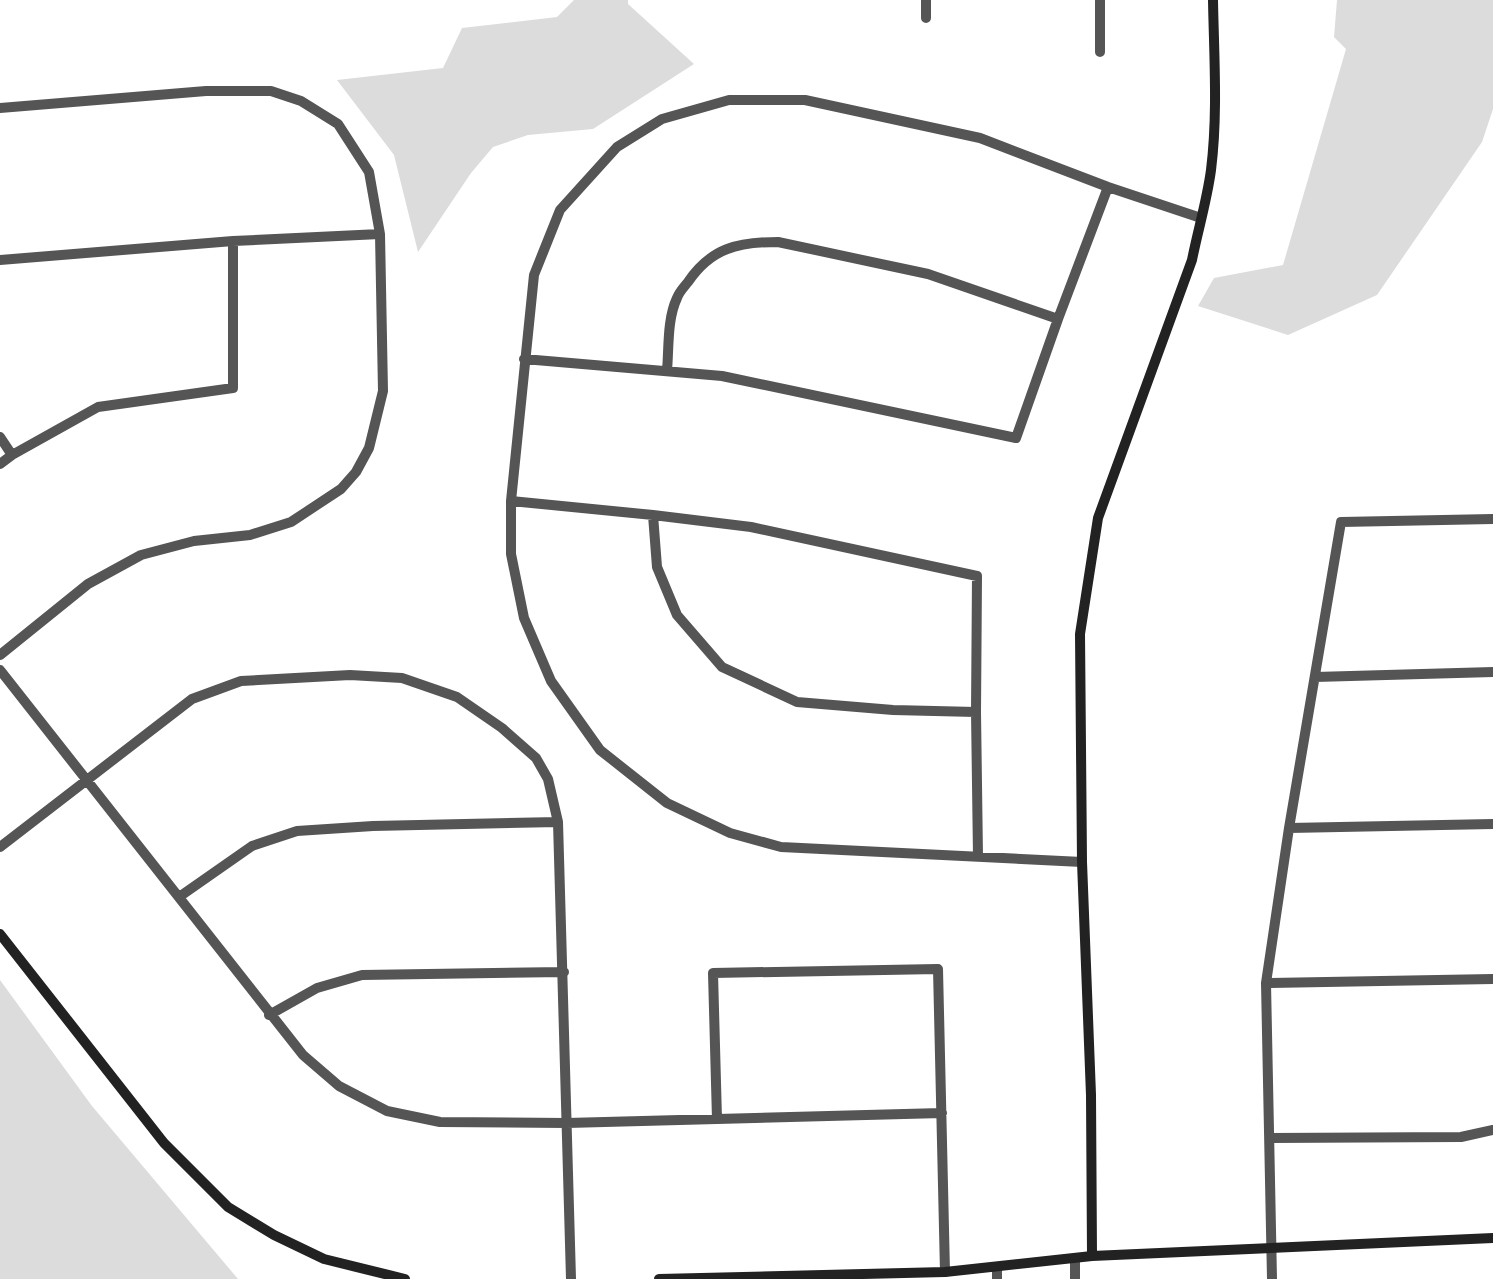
<svg xmlns="http://www.w3.org/2000/svg" width="1493" height="1279" font-family="Poppins,sans-serif">
	<rect width="100%" height="100%" fill="#fff"/>
	<path fill="#dcdcdc" d="M 574,0 L 628,0 L 628,4 L 694,64 L 593,129 L 528,135 L 493,147 L 471,173 L 418,252 L 394,155 L 337,80 L 443,68 L 462,28 L 557,17 Z
		M 1337,0 L 1493,0 L 1493,109 L 1482,142 L 1377,295 L 1288,335 L 1198,306 L 1214,278 L 1283,265 L 1346,49 L 1334,37 Z
		M 0,980 L 92,1106 L 238,1279 L 0,1279 Z"/>
	<g fill="none" stroke-linecap="round" stroke-linejoin="round">
		<path stroke="#555" stroke-width="10" d="M 997,1268 L 997,1279"/>
		<path stroke="#555" stroke-width="10" d="M 1100,0 L 1100,52
			M 926,18 L 926,0
			M 0,108 L 206,91 L 271,91 L 301,101 L 338,124 L 369,172 L 380,234 L 383,391 L 369,448 L 356,472 L 341,489 L 291,522 L 250,535 L 194,541 L 141,555 L 88,584 L 0,655
			M 233,241 L 380,234
			M 0,260 L 233,241 L 233,388 L 98,407 L 12,455 L 0,464
			M 524,359 L 722,376 L 1016,438 L 1058,319 L 1108,187
			M 667,371 C 669,348 667,319 677,298 C 679,292 684,287 688,282 C 711,248 738,242 778,242 L 928,274 L 1058,319
			M 0,437 L 12,455
			M 511,501 L 653,515 L 751,527 L 977,576 L 976,712 L 978,856
			M 653,515 L 657,567 L 677,615 L 722,667 L 797,702 L 893,710 L 976,712
			M 0,670 L 303,1055 L 339,1086 L 387,1111 L 440,1122 L 567,1123 L 942,1113
			M 1315,677 L 1493,672
			M 1289,828 L 1493,824
			M 0,847 L 192,699 L 241,681 L 350,675 L 402,678 L 457,697 L 502,728 L 536,758 L 548,779 L 558,822 L 571,1279
			M 1082,862 L 781,847 L 730,833 L 667,803 L 600,750 L 551,681 L 524,618 L 511,554 L 511,501 L 534,275 L 560,210 L 617,147 L 662,119 L 729,100 L 805,100 L 980,138 L 1108,187 L 1201,218
			M 179,897 L 252,846 L 297,831 L 373,826 L 558,822
			M 1266,983 L 1493,979
			M 269,1015 L 317,988 L 362,975 L 564,972
			M 717,1119 L 713,973 L 938,969 L 945,1272
			M 1270,1138 L 1461,1137 L 1493,1130
			M 1075,1259 L 1075,1279
			M 1272,1279 L 1266,983 L 1289,828 L 1341,522 L 1493,519"/>
		<path stroke="#222" stroke-width="10" d="M 0,934 L 164,1143 L 228,1207 L 274,1235 L 324,1259 L 405,1279
			M 1092,1256 L 1091,1095 L 1082,862 L 1080,634 L 1098,518 L 1192,260 C 1198,230 1207,200 1211,170 C 1218,114 1214,56 1213,0
			M 659,1279 L 945,1272 L 1092,1256 L 1493,1238"/>
	</g>
</svg>
